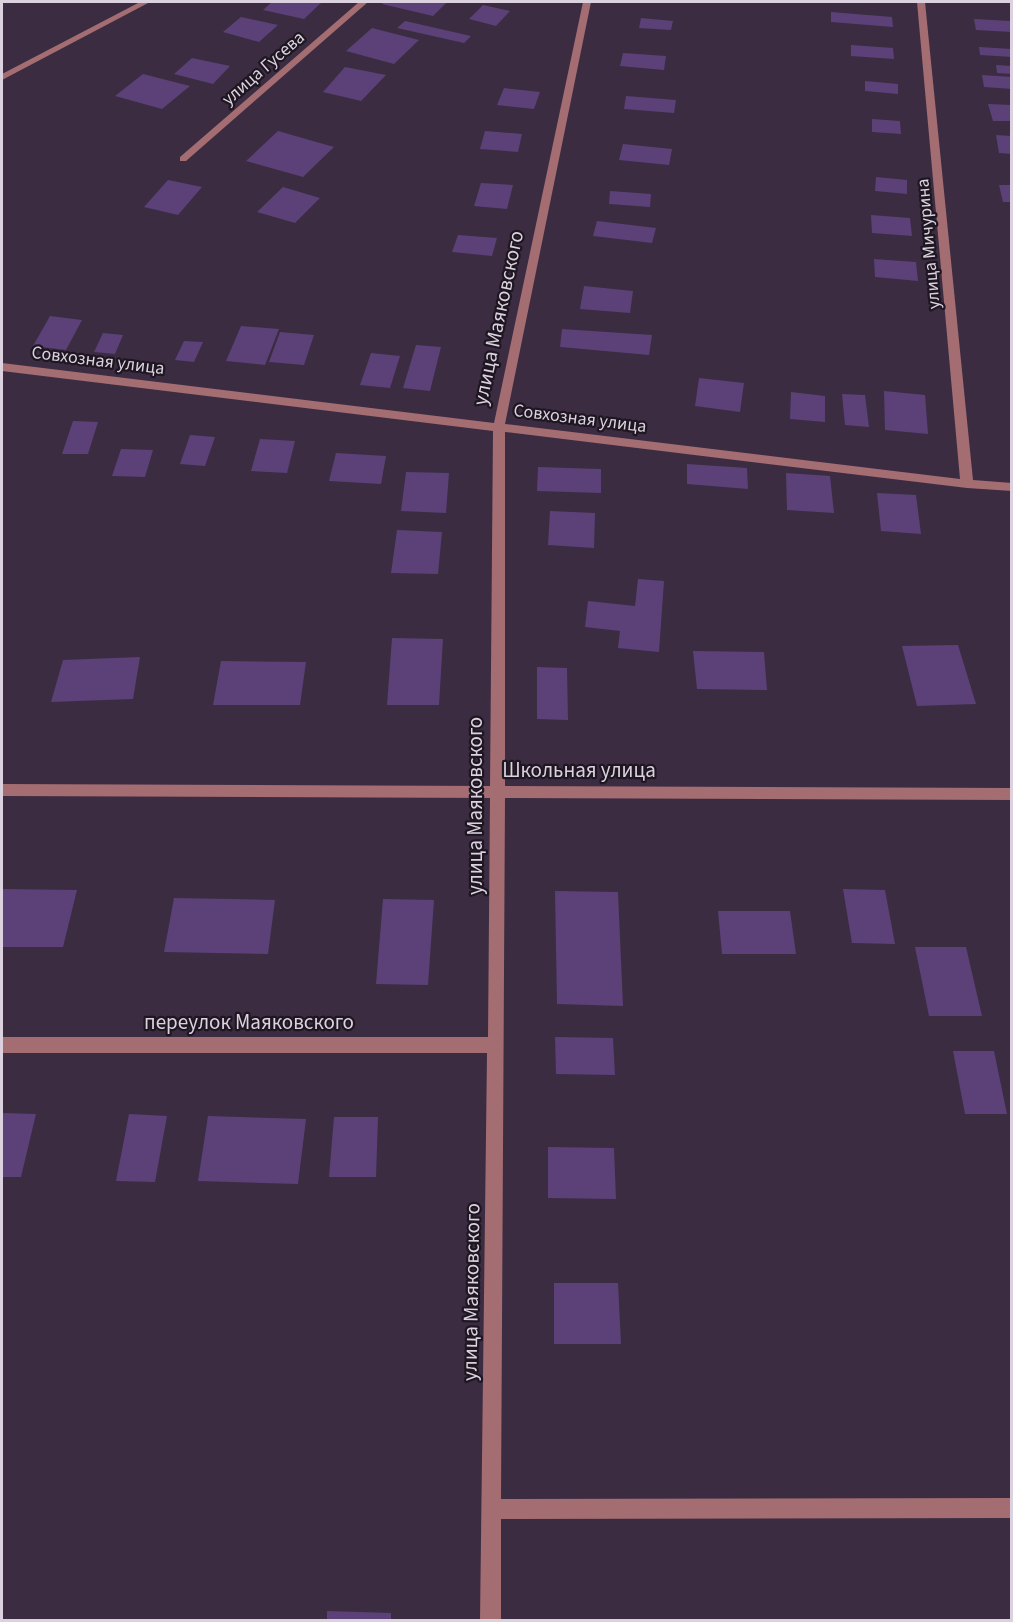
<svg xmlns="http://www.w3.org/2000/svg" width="1013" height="1622" font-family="'Source Sans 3',sans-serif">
	<rect width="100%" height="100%" fill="#3b2c42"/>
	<path fill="#5b4177" d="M 272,2 L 322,2 L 304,19 L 263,10 Z
		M 384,2 L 447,2 L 433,16 L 382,4 Z
		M 483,5 L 510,11 L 496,26 L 469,19 Z
		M 831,12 L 892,17 L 893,27 L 831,22 Z
		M 241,17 L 278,25 L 259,42 L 223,32 Z
		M 641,18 L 673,21 L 671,30 L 639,28 Z
		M 974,19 L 1010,21 L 1012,32 L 976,30 Z
		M 405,21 L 471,36 L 464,43 L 397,28 Z
		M 372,28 L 419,40 L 394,64 L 346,51 Z
		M 851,45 L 893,48 L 894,59 L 851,56 Z
		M 979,47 L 1012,49 L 1012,57 L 980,55 Z
		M 623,53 L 666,56 L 664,70 L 620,66 Z
		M 192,58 L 230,66 L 213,84 L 174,74 Z
		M 996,65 L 1012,66 L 1012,74 L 997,73 Z
		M 345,67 L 386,75 L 361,101 L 323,92 Z
		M 143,74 L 190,86 L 162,109 L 115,96 Z
		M 982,75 L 1012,77 L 1012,89 L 984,87 Z
		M 865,81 L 898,84 L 898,94 L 865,91 Z
		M 504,88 L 540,92 L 534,109 L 497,105 Z
		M 626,96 L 676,100 L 674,113 L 624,109 Z
		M 988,104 L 1012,105 L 1012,121 L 993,121 Z
		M 872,119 L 900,121 L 901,134 L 872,132 Z
		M 278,131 L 334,147 L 303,177 L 246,161 Z
		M 485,131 L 522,134 L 518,152 L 480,149 Z
		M 996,135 L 1012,136 L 1012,154 L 999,153 Z
		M 623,144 L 672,149 L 669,165 L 619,160 Z
		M 876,177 L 907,180 L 907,194 L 875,191 Z
		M 168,180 L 202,187 L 178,215 L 144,207 Z
		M 481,183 L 513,185 L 507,209 L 474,206 Z
		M 999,185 L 1012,185 L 1012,202 L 1003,202 Z
		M 283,187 L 320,198 L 295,223 L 257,212 Z
		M 610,191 L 651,194 L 650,207 L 609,204 Z
		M 871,215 L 910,218 L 912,236 L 872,233 Z
		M 597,221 L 656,228 L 652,243 L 593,236 Z
		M 458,235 L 497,238 L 492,256 L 452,252 Z
		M 874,259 L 916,262 L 918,281 L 875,277 Z
		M 584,286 L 633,291 L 630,313 L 580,309 Z
		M 50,316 L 82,320 L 66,350 L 33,346 Z
		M 241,326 L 279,329 L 265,365 L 226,361 Z
		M 562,329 L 652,335 L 649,355 L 560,347 Z
		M 280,332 L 314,335 L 304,365 L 269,362 Z
		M 103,333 L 123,335 L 115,354 L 94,352 Z
		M 184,341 L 203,342 L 194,362 L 175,360 Z
		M 416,345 L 441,347 L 430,391 L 403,388 Z
		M 371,353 L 400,356 L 390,388 L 360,385 Z
		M 699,378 L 744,383 L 740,412 L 695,406 Z
		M 884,391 L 925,395 L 928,434 L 885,430 Z
		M 791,392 L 825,396 L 825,422 L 790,419 Z
		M 842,394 L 865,395 L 869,427 L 845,425 Z
		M 73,421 L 98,422 L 88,454 L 62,454 Z
		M 190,435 L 215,437 L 205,466 L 180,464 Z
		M 260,439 L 295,441 L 287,473 L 251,471 Z
		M 121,449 L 153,450 L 145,477 L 112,476 Z
		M 336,453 L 386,456 L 381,484 L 329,481 Z
		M 687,464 L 747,468 L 748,489 L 687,484 Z
		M 538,467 L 601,469 L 601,493 L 537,491 Z
		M 406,472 L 449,473 L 446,513 L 401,511 Z
		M 786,473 L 830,476 L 834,513 L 787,510 Z
		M 877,493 L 916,495 L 921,534 L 881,531 Z
		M 550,511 L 595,513 L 594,548 L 548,545 Z
		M 397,530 L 442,532 L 438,574 L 391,573 Z
		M 638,579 L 664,581 L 659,652 L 618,648 L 620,631 L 585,627 L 588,601 L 635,606 Z
		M 392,638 L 443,639 L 439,705 L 387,705 Z
		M 958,645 L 976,704 L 917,706 L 902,646 Z
		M 693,651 L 764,652 L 767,690 L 697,689 Z
		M 140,657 L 133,699 L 51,702 L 63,660 Z
		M 221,661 L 306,662 L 300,705 L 213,705 Z
		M 537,667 L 567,668 L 568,720 L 537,719 Z
		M 2,889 L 77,890 L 63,947 L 2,947 Z
		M 843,889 L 885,890 L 895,944 L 852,943 Z
		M 555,891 L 618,892 L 623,1006 L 557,1004 Z
		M 174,898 L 275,900 L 268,954 L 164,952 Z
		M 383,899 L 434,900 L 428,985 L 376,984 Z
		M 718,911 L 790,911 L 796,954 L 722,954 Z
		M 915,947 L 966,947 L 982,1016 L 929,1016 Z
		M 555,1037 L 613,1038 L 615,1075 L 556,1074 Z
		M 953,1051 L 994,1051 L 1007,1114 L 965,1114 Z
		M 2,1113 L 36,1114 L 21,1177 L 2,1177 Z
		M 129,1114 L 167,1116 L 155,1182 L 116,1181 Z
		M 208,1116 L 306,1119 L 298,1184 L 198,1181 Z
		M 334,1117 L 378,1117 L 376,1177 L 329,1177 Z
		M 548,1147 L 614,1148 L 616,1199 L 548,1198 Z
		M 554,1283 L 618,1283 L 621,1344 L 554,1344 Z
		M 327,1611 L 391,1613 L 391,1620 L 327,1620 Z"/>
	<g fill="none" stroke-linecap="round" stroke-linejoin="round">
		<path fill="#a36d72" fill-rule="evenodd" d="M 140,2 L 150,2 L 2,80 L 2,74 Z
			M 359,2 L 368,2 L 186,161 L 180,161 L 180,157 Z
			M 583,2 L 591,2 L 505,424 L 960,479 L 917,2 L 925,2 L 973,480 L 1012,483 L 1012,491 L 967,488 L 505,432 L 505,786 L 1012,788 L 1012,800 L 505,798 L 501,1499 L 1012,1498 L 1012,1518 L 501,1519 L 501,1620 L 480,1620 L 487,1053 L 2,1053 L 2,1037 L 488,1037 L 490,798 L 2,796 L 2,784 L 490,786 L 493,431 L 2,371 L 2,363 L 494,423 Z"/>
	</g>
	<g text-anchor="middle" stroke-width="4.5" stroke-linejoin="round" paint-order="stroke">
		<g font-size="18" fill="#dbd1df" stroke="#1e1721">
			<text transform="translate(263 68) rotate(-41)" y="6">улица Гусева</text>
			<text transform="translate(928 244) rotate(-95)" y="6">улица Мичурина</text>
			<text transform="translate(98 360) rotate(7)" y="6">Совхозная улица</text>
			<text transform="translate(580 418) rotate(7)" y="6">Совхозная улица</text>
		</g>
		<g font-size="21" fill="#dbd1df" stroke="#1e1721">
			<text transform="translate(498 318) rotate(-78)" y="7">улица Маяковского</text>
			<text x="579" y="777">Школьная улица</text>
			<text transform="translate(475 806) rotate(-90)" y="7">улица Маяковского</text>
			<text x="249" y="1029">переулок Маяковского</text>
			<text transform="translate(471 1292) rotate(-89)" y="7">улица Маяковского</text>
		</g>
	</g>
	<rect width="1013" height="1622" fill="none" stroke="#dbd1df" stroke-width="6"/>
</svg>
